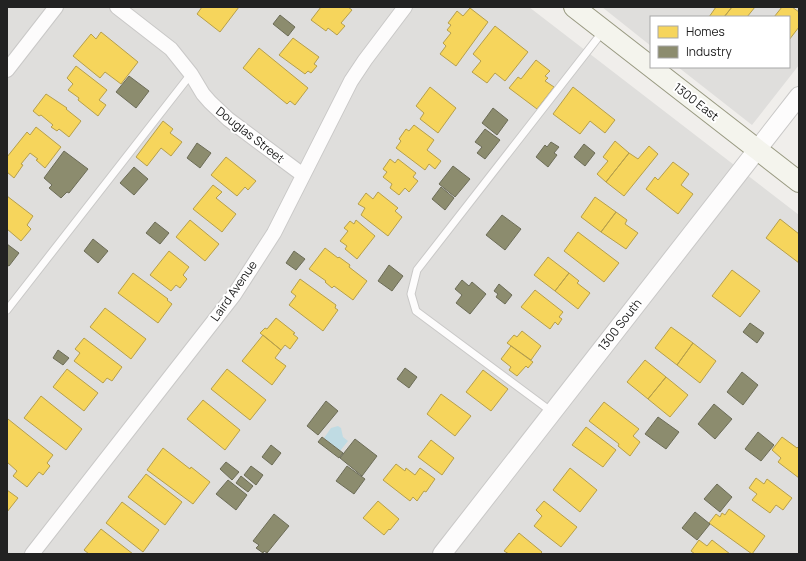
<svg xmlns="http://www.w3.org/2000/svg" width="806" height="561" font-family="Manrope,sans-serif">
	<rect width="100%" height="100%" fill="#f0eeeb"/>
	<path fill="#dfdedc" d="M 7,7 L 529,7 L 799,215 L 799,554 L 7,554 Z
		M 602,7 L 799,7 L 799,65 L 752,125 L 678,67 L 789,67 L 789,17 L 651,17 L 651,46 Z"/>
	<path fill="#bfdbe3" d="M 338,426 L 341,428 L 343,437 L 348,441 L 340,451 L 324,438 L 331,428 Z"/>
	<path fill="#f6d55c" stroke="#b69f4b" d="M 202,7 L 239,7 L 220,32 L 197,14 Z
		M 321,7 L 348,7 L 352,10 L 341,23 L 345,26 L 337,35 L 328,28 L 326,31 L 311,20 Z
		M 716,7 L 732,7 L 724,17 L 709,17 Z
		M 732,7 L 755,7 L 747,17 L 724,17 Z
		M 782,7 L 792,7 L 799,12 L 799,27 L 789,40 L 789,17 L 774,17 Z
		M 470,8 L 488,22 L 456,66 L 440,54 L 446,46 L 443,43 L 451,33 L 447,30 L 451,25 L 448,23 L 457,11 L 463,16 Z
		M 495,26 L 528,52 L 505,81 L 495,73 L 487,83 L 472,72 L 481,61 L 473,54 Z
		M 101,32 L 138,62 L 121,84 L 105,72 L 100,78 L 73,56 L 91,34 L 96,39 Z
		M 293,38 L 319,57 L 314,64 L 317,66 L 311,73 L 308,71 L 305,74 L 279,55 Z
		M 259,48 L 308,88 L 295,105 L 290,101 L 287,104 L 243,68 Z
		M 536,60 L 550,71 L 545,76 L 548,78 L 545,81 L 554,87 L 537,109 L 509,88 L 518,77 L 521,79 Z
		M 76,66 L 107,90 L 99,100 L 106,105 L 98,116 L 78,100 L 79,98 L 68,90 L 73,84 L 67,78 Z
		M 430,87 L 456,108 L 438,133 L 420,119 L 424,113 L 416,106 Z
		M 573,87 L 615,120 L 605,133 L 590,121 L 580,134 L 553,114 Z
		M 46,94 L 67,108 L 66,109 L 81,121 L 69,137 L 59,129 L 57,131 L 51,127 L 53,125 L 41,115 L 39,116 L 33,111 Z
		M 163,121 L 173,129 L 170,133 L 182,142 L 171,156 L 161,148 L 147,166 L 136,157 Z
		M 414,125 L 434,140 L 427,150 L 441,161 L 435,169 L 429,164 L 425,170 L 396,148 L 401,141 L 399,139 L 406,129 L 409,131 Z
		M 36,127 L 61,147 L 45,168 L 36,160 L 38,159 L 30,153 L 21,164 L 23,165 L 14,178 L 7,172 L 7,157 L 27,132 L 30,135 Z
		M 615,141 L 629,153 L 606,182 L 597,174 L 608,161 L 603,157 Z
		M 649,146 L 658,154 L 624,196 L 606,182 L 629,153 L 638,159 Z
		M 226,157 L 256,181 L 248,190 L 245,187 L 237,196 L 211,175 Z
		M 390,159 L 395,163 L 398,159 L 416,173 L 413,177 L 418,181 L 409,192 L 405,188 L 399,195 L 390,188 L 392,184 L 383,177 L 387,172 L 383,169 Z
		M 673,162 L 689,174 L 681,185 L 693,194 L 678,214 L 646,189 L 655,177 L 658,180 Z
		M 213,185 L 222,192 L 216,198 L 236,214 L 222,232 L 193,209 Z
		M 378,192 L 398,208 L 395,211 L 402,217 L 388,236 L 361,215 L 365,208 L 358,204 L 366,193 L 373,199 Z
		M 7,196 L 33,216 L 27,225 L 31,229 L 21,241 L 7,229 Z
		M 595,197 L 616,212 L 601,232 L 581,217 Z
		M 616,212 L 627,220 L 625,224 L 638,233 L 626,249 L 601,232 Z
		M 780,219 L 799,234 L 799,263 L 766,238 Z
		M 190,220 L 219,244 L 205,261 L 176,237 Z
		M 356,220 L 375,236 L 357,259 L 345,249 L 347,246 L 340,241 L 348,231 L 344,228 L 350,221 L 354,224 Z
		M 578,232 L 619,263 L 604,282 L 564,251 Z
		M 325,248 L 338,258 L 339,257 L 350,265 L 349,267 L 367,281 L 353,300 L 334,286 L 332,288 L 325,282 L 326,281 L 309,269 Z
		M 169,251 L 189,267 L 183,275 L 187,279 L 180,288 L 176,285 L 171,291 L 150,275 Z
		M 548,257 L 569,273 L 555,291 L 534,275 Z
		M 732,270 L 760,291 L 740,317 L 712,296 Z
		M 133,273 L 168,299 L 167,300 L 172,304 L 158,323 L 118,293 Z
		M 569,273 L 579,281 L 577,283 L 590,293 L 578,309 L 555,291 Z
		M 300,279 L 336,305 L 335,308 L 338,310 L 323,331 L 289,305 L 296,296 L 291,292 Z
		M 535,290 L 563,312 L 559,317 L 562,319 L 558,325 L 555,322 L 550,329 L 521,307 Z
		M 105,308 L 146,339 L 131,359 L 90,327 Z
		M 276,318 L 295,333 L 293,334 L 298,338 L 290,349 L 285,345 L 281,350 L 260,333 L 265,328 L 267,329 Z
		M 671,327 L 693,343 L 677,365 L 655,348 Z
		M 522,331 L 541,346 L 531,360 L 507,343 L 514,335 L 517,337 Z
		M 263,335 L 281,350 L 275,358 L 286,366 L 272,385 L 242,361 Z
		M 84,338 L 122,367 L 112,381 L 107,378 L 103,383 L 74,361 L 80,353 L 75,349 Z
		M 693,343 L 716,361 L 700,383 L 677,365 Z
		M 511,346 L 533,362 L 528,368 L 526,366 L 517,376 L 509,370 L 511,367 L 501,359 Z
		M 645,360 L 666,377 L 648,399 L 627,382 Z
		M 67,369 L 98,393 L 84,411 L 53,387 Z
		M 227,369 L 266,400 L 250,420 L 211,389 Z
		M 483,370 L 508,389 L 491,411 L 466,392 Z
		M 666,377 L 688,395 L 670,417 L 648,399 Z
		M 441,394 L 471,416 L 455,436 L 427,414 Z
		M 41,396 L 82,429 L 66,450 L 24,418 Z
		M 203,400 L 240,430 L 225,450 L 187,419 Z
		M 604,402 L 639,429 L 633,436 L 640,442 L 630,456 L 618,446 L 619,444 L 589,421 Z
		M 8,419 L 53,455 L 47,463 L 50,466 L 43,475 L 39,472 L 27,487 L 13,476 L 17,471 L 7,462 L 7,421 Z
		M 586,427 L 616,450 L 603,467 L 572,445 Z
		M 782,437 L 797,448 L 799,446 L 799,478 L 778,462 L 781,458 L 772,450 Z
		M 431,440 L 454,458 L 442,475 L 418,457 Z
		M 163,448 L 190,469 L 191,467 L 210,482 L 193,504 L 147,470 Z
		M 396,464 L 405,471 L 406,468 L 415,475 L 420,468 L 435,479 L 426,492 L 424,491 L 417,501 L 413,497 L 410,501 L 383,480 Z
		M 570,468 L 597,490 L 580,512 L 553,490 Z
		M 146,474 L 182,502 L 165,525 L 128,497 Z
		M 756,478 L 764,484 L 767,479 L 792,498 L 783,510 L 776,505 L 770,513 L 752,500 L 757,494 L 749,488 Z
		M 7,490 L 18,498 L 7,512 Z
		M 378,501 L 399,519 L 390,530 L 389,529 L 384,535 L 363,518 Z
		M 544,501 L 577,527 L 561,547 L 534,526 L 542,516 L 536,510 Z
		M 122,502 L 159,530 L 143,552 L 106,523 Z
		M 729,509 L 765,536 L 752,554 L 709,523 L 716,514 L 720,517 L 722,513 L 725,515 Z
		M 101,529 L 133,554 L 89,554 L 84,550 Z
		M 519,533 L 542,552 L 540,554 L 509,554 L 504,551 Z
		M 699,540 L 707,546 L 712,540 L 730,554 L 695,554 L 691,551 Z"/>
	<path fill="#8c8c6e" stroke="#6c6c57" d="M 280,15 L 295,27 L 288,36 L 273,24 Z
		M 129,76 L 149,91 L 136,108 L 116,92 Z
		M 493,108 L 508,120 L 497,135 L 482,123 Z
		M 485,129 L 500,140 L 485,159 L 477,153 L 482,147 L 475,142 Z
		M 551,142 L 559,147 L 554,153 L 557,155 L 548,167 L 536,157 L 545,145 L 547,147 Z
		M 197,143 L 211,153 L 200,168 L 187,158 Z
		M 584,144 L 595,153 L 585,166 L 574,157 Z
		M 64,151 L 88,169 L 69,193 L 67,192 L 61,198 L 49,188 L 52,185 L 44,178 Z
		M 453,166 L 470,179 L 455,197 L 439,184 Z
		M 134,167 L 148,179 L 134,195 L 120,183 Z
		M 441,187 L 454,198 L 445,210 L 432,199 Z
		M 502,215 L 521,229 L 505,250 L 486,235 Z
		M 155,222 L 169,233 L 160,244 L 146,233 Z
		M 93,239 L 108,251 L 98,263 L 84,251 Z
		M 7,244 L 19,253 L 9,266 L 7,265 Z
		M 294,251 L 305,259 L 296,270 L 286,263 Z
		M 389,265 L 403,276 L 392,291 L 378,281 Z
		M 462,280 L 469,286 L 472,282 L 486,294 L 470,314 L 456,303 L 462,295 L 455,289 Z
		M 499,284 L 512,295 L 505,304 L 496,297 L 498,294 L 494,291 Z
		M 750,323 L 764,333 L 757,343 L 743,332 Z
		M 58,350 L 69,358 L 63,365 L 53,358 Z
		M 405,368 L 417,377 L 409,388 L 397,379 Z
		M 742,372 L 758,385 L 743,405 L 727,392 Z
		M 326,401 L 338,411 L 318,435 L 307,426 Z
		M 714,404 L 732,419 L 715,439 L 698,424 Z
		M 658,417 L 679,432 L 666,449 L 645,434 Z
		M 758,432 L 774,445 L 761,461 L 745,449 Z
		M 322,437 L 343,453 L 339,458 L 318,442 Z
		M 355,439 L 377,456 L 362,476 L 340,458 Z
		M 271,445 L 281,453 L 272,465 L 262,457 Z
		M 226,462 L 239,472 L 232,480 L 220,469 Z
		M 251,466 L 263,475 L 256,485 L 244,475 Z
		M 347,466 L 365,479 L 354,494 L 336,481 Z
		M 241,476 L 253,486 L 248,492 L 236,483 Z
		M 228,480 L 247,495 L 236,510 L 216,494 Z
		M 717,484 L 732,497 L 720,512 L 704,499 Z
		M 695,512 L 710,524 L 697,540 L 682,528 Z
		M 274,514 L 289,526 L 267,553 L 264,551 L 263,553 L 256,548 L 259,545 L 253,541 Z"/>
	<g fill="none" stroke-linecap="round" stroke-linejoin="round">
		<g stroke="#c9c8c7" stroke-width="9">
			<path id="service" d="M 7,310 L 191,74
				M 552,412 L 416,311 L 411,294 L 417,270 L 604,30"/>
		</g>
		<g stroke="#c9c8c7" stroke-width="16">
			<path id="minor" d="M 117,7 L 171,49 L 191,74 L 203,94 L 210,102 L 228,119 L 303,175
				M 7,70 L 56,7
				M 32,554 L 234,295 L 274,233 L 351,81 L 365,60 L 405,7"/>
		</g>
		<g stroke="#c9c8c7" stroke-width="20">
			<path id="tertiary" d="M 442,554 L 799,96"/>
		</g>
		<g stroke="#999a82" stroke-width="22">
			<path id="secondary" d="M 574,7 L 799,182"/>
		</g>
		<use href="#service" stroke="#fdfcfc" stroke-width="7"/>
		<use href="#minor" stroke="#fdfcfc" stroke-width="14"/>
		<use href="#tertiary" stroke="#fdfcfc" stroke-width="18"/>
		<use href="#secondary" stroke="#f4f4ed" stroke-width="20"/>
	</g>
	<g text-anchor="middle" stroke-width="4" stroke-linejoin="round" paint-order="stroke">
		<g font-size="12" fill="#222" stroke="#fff">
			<text transform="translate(696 102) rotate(38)" y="4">1300 East</text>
			<text transform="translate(250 135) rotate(38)" y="4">Douglas Street</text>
			<text transform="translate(234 291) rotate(-55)" y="4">Laird Avenue</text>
			<text transform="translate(620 325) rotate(-52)" y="4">1300 South</text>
		</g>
	</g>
	<rect width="806" height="561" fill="none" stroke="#222222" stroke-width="16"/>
	<rect x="650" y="16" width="140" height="52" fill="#ffffff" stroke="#a7a7a7"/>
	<rect x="658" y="26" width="20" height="12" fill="#f6d55c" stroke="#a7a7a7"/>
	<text x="686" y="36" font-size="12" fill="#222222">Homes</text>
	<rect x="658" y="46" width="20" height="12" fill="#8c8c6e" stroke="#a7a7a7"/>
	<text x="686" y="56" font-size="12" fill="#222222">Industry</text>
</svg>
